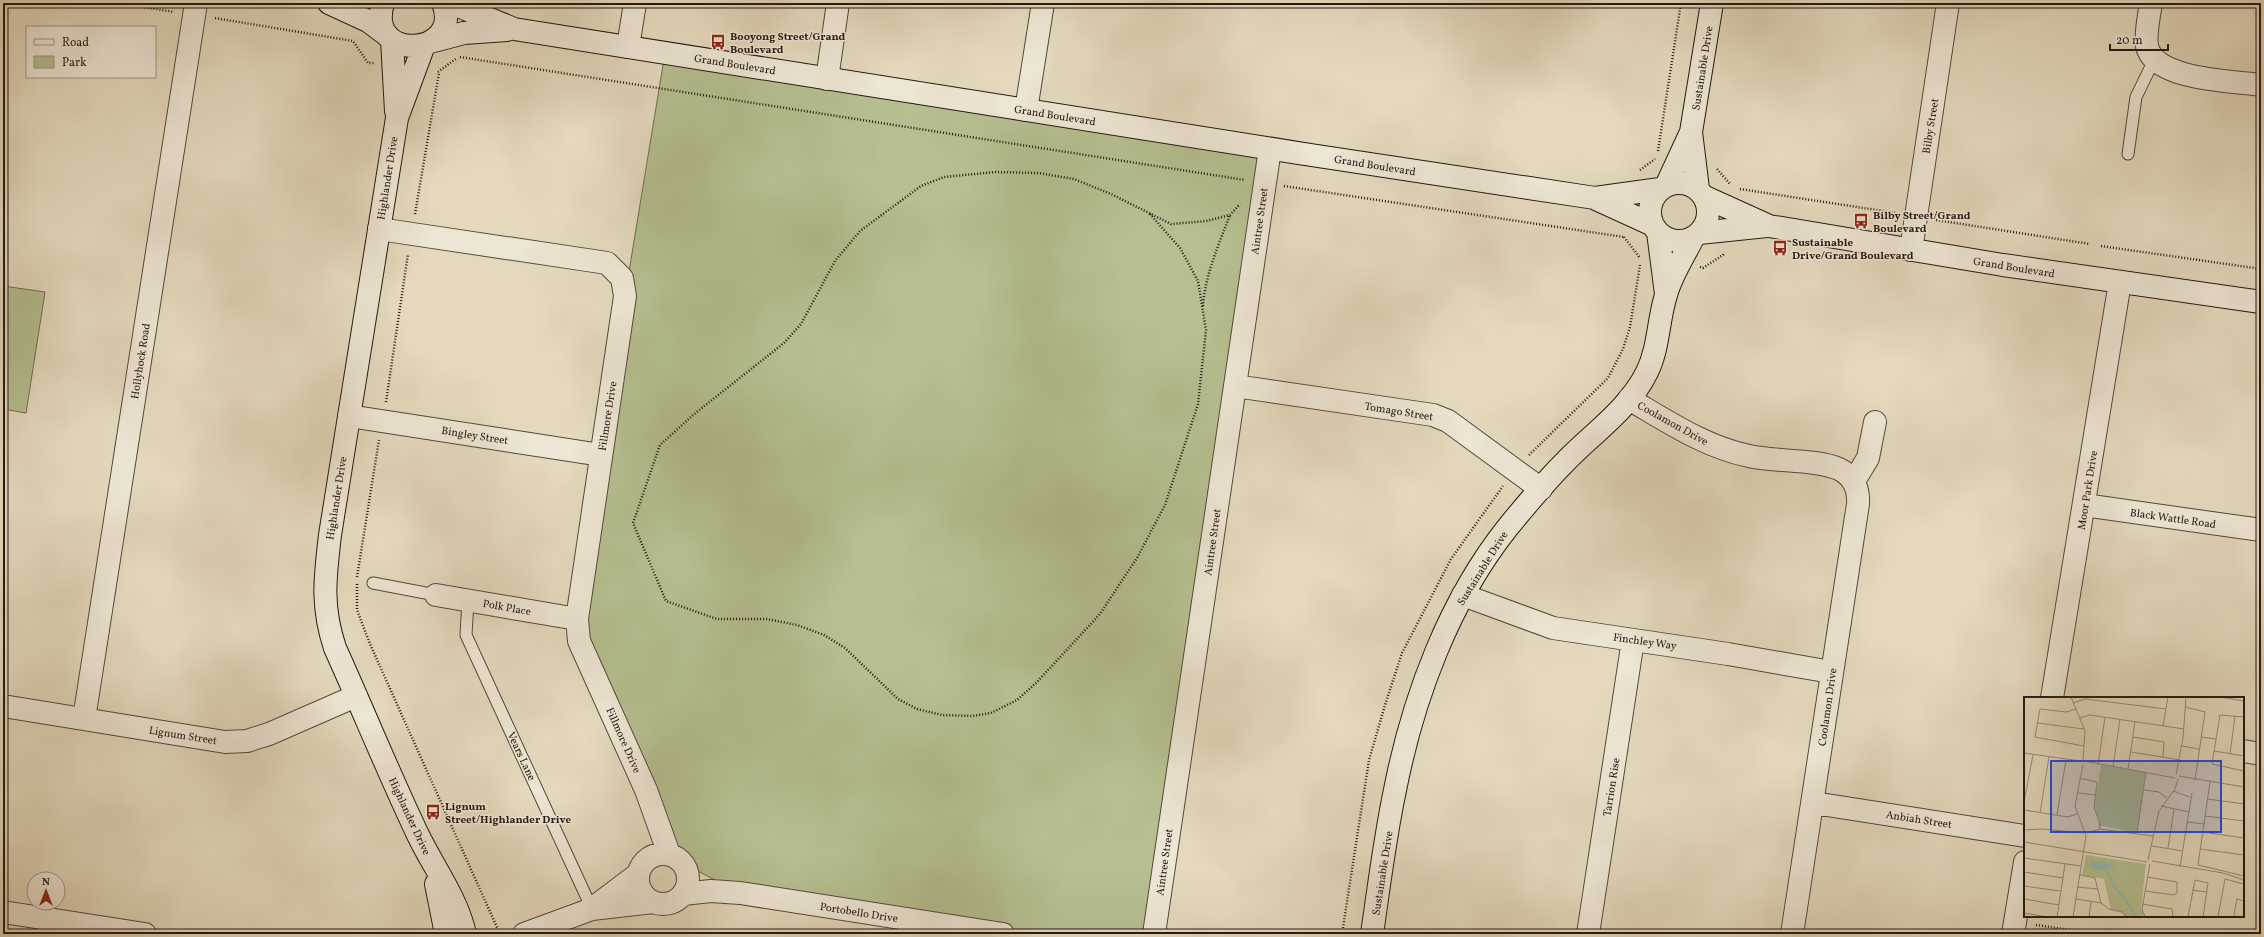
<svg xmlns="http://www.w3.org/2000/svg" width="2264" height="937" font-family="Vollkorn,serif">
	<rect width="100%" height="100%" fill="#e4d9bd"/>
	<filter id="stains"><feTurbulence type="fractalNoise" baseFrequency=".005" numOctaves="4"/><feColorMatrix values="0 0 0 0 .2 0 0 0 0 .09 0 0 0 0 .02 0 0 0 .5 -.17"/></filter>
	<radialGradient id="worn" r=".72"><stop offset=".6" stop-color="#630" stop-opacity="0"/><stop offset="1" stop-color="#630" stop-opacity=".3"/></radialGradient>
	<path fill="#b5bf90" stroke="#6d6c51" d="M 665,53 L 1270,149 L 1154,934 L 1003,934 L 739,893 L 683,863 L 677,857 L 577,619 L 625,296 Z
		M 3,286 L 45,292 L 26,413 L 3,409 Z"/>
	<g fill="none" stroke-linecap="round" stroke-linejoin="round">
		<g stroke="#55483d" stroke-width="13">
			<path id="lane" d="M 2128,154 L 2136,97 L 2154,60
				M 373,583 L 436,595
				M 468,600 L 466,635 L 592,909"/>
		</g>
		<g stroke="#55483d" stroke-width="24">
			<path id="street" d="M 2151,3 C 2149,17 2145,33 2147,46 C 2154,80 2232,81 2261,85
				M 628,47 L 635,3
				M 827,79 L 838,3
				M 1026,110 L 1043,3
				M 379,229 L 607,263 L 622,278 L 625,296 L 577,619 L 579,641 L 646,790 L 669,854
				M 1911,250 L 1948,3
				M 1235,386 L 1433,415 L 1448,421 L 1541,489
				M 1629,399 C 1667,421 1705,447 1749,456 C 1775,462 1816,459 1839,469 C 1853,476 1859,488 1858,504 L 1792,934
				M 349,416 L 601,455
				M 1854,481 L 1868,458 L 1875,422
				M 2084,505 L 2261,530
				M 436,595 L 577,619
				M 1463,595 L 1553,628 L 1728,654 L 1831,672
				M 2052,698 L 2120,282
				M 3,706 L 225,742 L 247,741 L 269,734 L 356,696
				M 84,719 L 196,3
				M 2243,751 L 2261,754
				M 1814,803 L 2025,836
				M638 879a25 25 0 1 1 50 0a25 25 0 1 1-50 0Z
				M 683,894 L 711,891 L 740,893 L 1003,934
				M 593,908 L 638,874
				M 3,912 L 145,934
				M 524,934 L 592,909 L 653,902
				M 1154,934 L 1270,149
				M 1588,934 L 1633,640
				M 2013,934 L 2025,862"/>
		</g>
		<g stroke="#251812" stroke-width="24">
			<path id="secondary" d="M 329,3 L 368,21 L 388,36
				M 383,3 C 365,64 464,56 443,3
				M 451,3 L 514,29 L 1311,155 L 1595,198 L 1660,189
				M 392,40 L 396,111
				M 430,42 L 464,33 L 507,30
				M 424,45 L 397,118 L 330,535 C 325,578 321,606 335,648 C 363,710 389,774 418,835 C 434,868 457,898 465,934
				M 1691,132 L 1698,189
				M1650 212a29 29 0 1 1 58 0a29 29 0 1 1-58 0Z
				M 1666,186 L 1691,132 L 1712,3
				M 1705,197 L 1769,226 L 2003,265 L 2261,302
				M 1596,199 L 1653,225
				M 1658,232 L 1666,294
				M 1699,233 L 1767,226
				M 436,884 L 446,934
				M 1372,934 C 1379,886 1385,837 1395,790 C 1413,698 1449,601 1508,527 C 1526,505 1545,482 1565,462 C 1593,433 1629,409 1647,372 C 1659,348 1658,320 1666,295 C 1671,276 1684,256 1693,238"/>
		</g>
		<path stroke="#251812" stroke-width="2.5" stroke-dasharray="1 2" stroke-linecap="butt" d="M 118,3 L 174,12
			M 215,18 L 353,41 L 368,63 L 374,63
			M 460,57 L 1245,180
			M 438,72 L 457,58
			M 1658,151 L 1681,3
			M 1717,169 L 1730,184
			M 1640,170 L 1655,159
			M 1284,186 L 1624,237
			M 1740,189 L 1896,213
			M 415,214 L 439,73
			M 1150,214 L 1180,248 L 1198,281 L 1206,330 L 1198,404 L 1165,505 L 1137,558 L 1100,614 L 1037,682 L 1017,700 L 991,713 L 973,716 L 942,715 L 917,709 L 898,699 L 845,648 L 824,635 L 797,625 L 767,619 L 717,619 L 666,601 L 633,523 L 660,445 L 693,415 L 784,343 L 801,324 L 835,261 L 860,231 L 921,186 L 944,177 L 995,172 L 1038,173 L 1074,179 L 1111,194 L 1171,224 L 1206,221 L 1230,215 L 1240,204
			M 1936,220 L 2090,244
			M 1624,237 L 1640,258
			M 2101,246 L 2261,269
			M 1700,267 L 1703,268 L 1723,255 L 1724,252
			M 1203,306 C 1205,275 1219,244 1230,215
			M 386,402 L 408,254
			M 1529,455 L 1608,378 L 1623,349 L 1630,327 L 1640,265
			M 357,577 L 379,440
			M 357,584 L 357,610 L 370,644 L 500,934
			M 2036,925 L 2098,934
			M 1342,934 L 1369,760 L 1385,705 L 1402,653 L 1451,559 L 1503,486"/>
		<use href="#lane" stroke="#ede6d4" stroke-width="11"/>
		<use href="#street" stroke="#ede6d4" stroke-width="22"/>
		<use href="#secondary" stroke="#ede6d4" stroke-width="22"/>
	</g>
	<defs>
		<g id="bus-bare" transform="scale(1.2)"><path d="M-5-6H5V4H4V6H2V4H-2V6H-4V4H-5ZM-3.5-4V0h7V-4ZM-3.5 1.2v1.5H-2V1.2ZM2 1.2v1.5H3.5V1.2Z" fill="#8f2418" stroke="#ede6d4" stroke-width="2.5" paint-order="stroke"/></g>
	</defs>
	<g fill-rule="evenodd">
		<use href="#bus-bare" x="718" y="42"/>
		<use href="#bus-bare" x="1861" y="221"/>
		<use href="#bus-bare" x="1780" y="248"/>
		<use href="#bus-bare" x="433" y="812"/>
	</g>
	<g text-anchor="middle" stroke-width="3" stroke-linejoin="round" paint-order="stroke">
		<g font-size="11" font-weight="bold" fill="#251812" stroke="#ede6d4" text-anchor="start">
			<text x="730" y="40">Booyong Street/Grand<tspan x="730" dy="13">Boulevard</tspan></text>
			<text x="1873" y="219">Bilby Street/Grand<tspan x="1873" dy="13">Boulevard</tspan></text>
			<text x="1792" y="246">Sustainable<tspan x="1792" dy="13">Drive/Grand Boulevard</tspan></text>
			<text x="445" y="810">Lignum<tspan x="445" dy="13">Street/Highlander Drive</tspan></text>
		</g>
		<g font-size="11" fill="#251812" stroke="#ede6d4">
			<text transform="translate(735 64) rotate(9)" y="4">Grand Boulevard</text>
			<text transform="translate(1702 68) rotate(-81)" y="4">Sustainable Drive</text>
			<text transform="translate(1055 115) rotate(9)" y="4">Grand Boulevard</text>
			<text transform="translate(1930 126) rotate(-81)" y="4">Bilby Street</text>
			<text transform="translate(1375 165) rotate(9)" y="4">Grand Boulevard</text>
			<text transform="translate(387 178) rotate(-81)" y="4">Highlander Drive</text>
			<text transform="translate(1259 221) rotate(-82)" y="4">Aintree Street</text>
			<text transform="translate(2014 267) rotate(9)" y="4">Grand Boulevard</text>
			<text transform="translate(140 361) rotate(-81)" y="4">Hollyhock Road</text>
			<text transform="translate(1399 411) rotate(9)" y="4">Tomago Street</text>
			<text transform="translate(607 416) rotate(-81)" y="4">Fillmore Drive</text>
			<text transform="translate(1673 423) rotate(29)" y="4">Coolamon Drive</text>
			<text transform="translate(475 435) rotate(9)" y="4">Bingley Street</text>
			<text transform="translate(2087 490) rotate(-81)" y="4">Moor Park Drive</text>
			<text transform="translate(336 498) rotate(-81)" y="4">Highlander Drive</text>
			<text transform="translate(2173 518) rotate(8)" y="4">Black Wattle Road</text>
			<text transform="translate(1212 542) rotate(-82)" y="4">Aintree Street</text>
			<text transform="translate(1482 568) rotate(-58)" y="4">Sustainable Drive</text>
			<text transform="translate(507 607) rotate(10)" y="4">Polk Place</text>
			<text transform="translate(1645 641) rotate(8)" y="4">Finchley Way</text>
			<text transform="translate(1827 707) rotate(-82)" y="4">Coolamon Drive</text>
			<text transform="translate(183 735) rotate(9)" y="4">Lignum Street</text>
			<text transform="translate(624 740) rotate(66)" y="4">Fillmore Drive</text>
			<text transform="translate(522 756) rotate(65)" y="4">Vears Lane</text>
			<text transform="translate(1611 787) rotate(-81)" y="4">Tarrion Rise</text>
			<text transform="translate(410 816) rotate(65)" y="4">Highlander Drive</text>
			<text transform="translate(1919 819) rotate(9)" y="4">Anbiah Street</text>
			<text transform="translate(1164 862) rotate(-82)" y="4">Aintree Street</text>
			<text transform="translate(1382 873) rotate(-81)" y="4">Sustainable Drive</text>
			<text transform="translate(859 912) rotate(9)" y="4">Portobello Drive</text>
		</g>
	</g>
	<g transform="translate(2024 697)">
		<rect width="220" height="220" fill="#e4d9bd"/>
		<path d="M 77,68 L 122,75 L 113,136 L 78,129 L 70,111 ZM 62,158 L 122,167 L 117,211 L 120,220 L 102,220 L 99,216 L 87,213 L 80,182 L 58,178 Z" fill="#b5bf90"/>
		<path d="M 69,164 L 88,167 L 91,170 L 75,174 L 66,170 L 65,166 Z" fill="#96baae"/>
		<path fill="none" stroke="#96baae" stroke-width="2" d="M 83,173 L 89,188 L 103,204 L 111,220"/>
		<path fill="none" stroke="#988c79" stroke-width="1" d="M 47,0 L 61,34 L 59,63M 196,0 L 220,4M 49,6 L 61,2 L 142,12M 161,10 L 181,15 L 171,83M 52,12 L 42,15 L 16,12 L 11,40 L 60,49M 220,20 L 196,18 L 188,67 L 220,74M 56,21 L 66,18 L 160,32M 13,26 L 60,32M 139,29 L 144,0M 109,40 L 140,45 L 139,60M 177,40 L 192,42M 158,49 L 175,52M 190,54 L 220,59M 107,55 L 156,63M 0,56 L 56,64M 206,57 L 211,19M 60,64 L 151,81M 74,68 L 81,20M 89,70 L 96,22M 104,72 L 111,25M 152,78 L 159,41 L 162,0M 155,79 L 220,90M 55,81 L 73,85 L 70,111 L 77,129M 186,85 L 174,168 L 220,179M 120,93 L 135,95 L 143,101M 149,94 L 166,100M 53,96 L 72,98M 184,102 L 220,107M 0,105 L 9,58M 137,109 L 165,115M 0,113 L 44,120 L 53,117M 16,116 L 25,60M 33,118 L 42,63M 181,119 L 220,124M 163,125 L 180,127M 75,126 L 76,132 L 129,139M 0,133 L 19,132 L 60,136M 178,135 L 220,141M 62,136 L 76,132M 113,136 L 122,75M 0,145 L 123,165M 128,149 L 159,154M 144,151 L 150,112M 176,152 L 220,158M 0,161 L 57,169M 124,163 L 135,114 L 151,92 L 154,82M 128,164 L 199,176 L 220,183M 156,170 L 168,96M 0,175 L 39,181M 56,178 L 71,181 L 77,206M 0,189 L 36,194M 53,190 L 74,192M 168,193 L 183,195M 121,194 L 150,198 L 153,196 L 153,185 L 123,180M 0,202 L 35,208M 52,202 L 77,206 L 85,212 L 98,215 L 102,220M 118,207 L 148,212 L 149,220M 0,216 L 23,220M 33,220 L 41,167M 49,220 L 62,139 L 51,109 L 59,68M 65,220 L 67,205M 121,220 L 118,212 L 126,167M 164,220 L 171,183 L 184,186 L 179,220M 194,220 L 201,182 L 220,187M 212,220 L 210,217 L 213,202 L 220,204"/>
		<path fill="#1d4ed8" fill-opacity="0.15" stroke="#1d4ed8" stroke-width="2" d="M 27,64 L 197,64 L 197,135 L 27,135 Z"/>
		<rect width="220" height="220" fill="none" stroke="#251812" stroke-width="2"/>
	</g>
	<rect width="2264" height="937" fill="none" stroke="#e4d9bd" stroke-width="16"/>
	<rect x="4" y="4" width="2256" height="929" fill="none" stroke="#251812" stroke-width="2"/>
	<rect x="8" y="8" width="2248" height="921" fill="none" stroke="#251812"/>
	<rect x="26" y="26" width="130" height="52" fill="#ede6d4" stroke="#9d9486"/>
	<rect x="34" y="39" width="20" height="6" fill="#ede6d4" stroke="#9d9486"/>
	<text x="62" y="46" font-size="12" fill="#251812">Road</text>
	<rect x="34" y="56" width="20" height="12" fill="#b5bf90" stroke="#9d9486"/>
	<text x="62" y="66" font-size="12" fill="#251812">Park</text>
	<g transform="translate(46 891)"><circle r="19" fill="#ede6d4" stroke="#9d9486"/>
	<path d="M0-3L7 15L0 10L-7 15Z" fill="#8f2418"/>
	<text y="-6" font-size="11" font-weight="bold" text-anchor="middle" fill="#251812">N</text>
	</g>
	<path d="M2110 44v6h58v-6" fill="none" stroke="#251812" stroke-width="2"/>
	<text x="2116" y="44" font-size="12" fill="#251812" stroke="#ede6d4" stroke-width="3" paint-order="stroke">20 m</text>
	<rect width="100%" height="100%" filter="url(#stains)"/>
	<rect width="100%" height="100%" fill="url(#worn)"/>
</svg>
